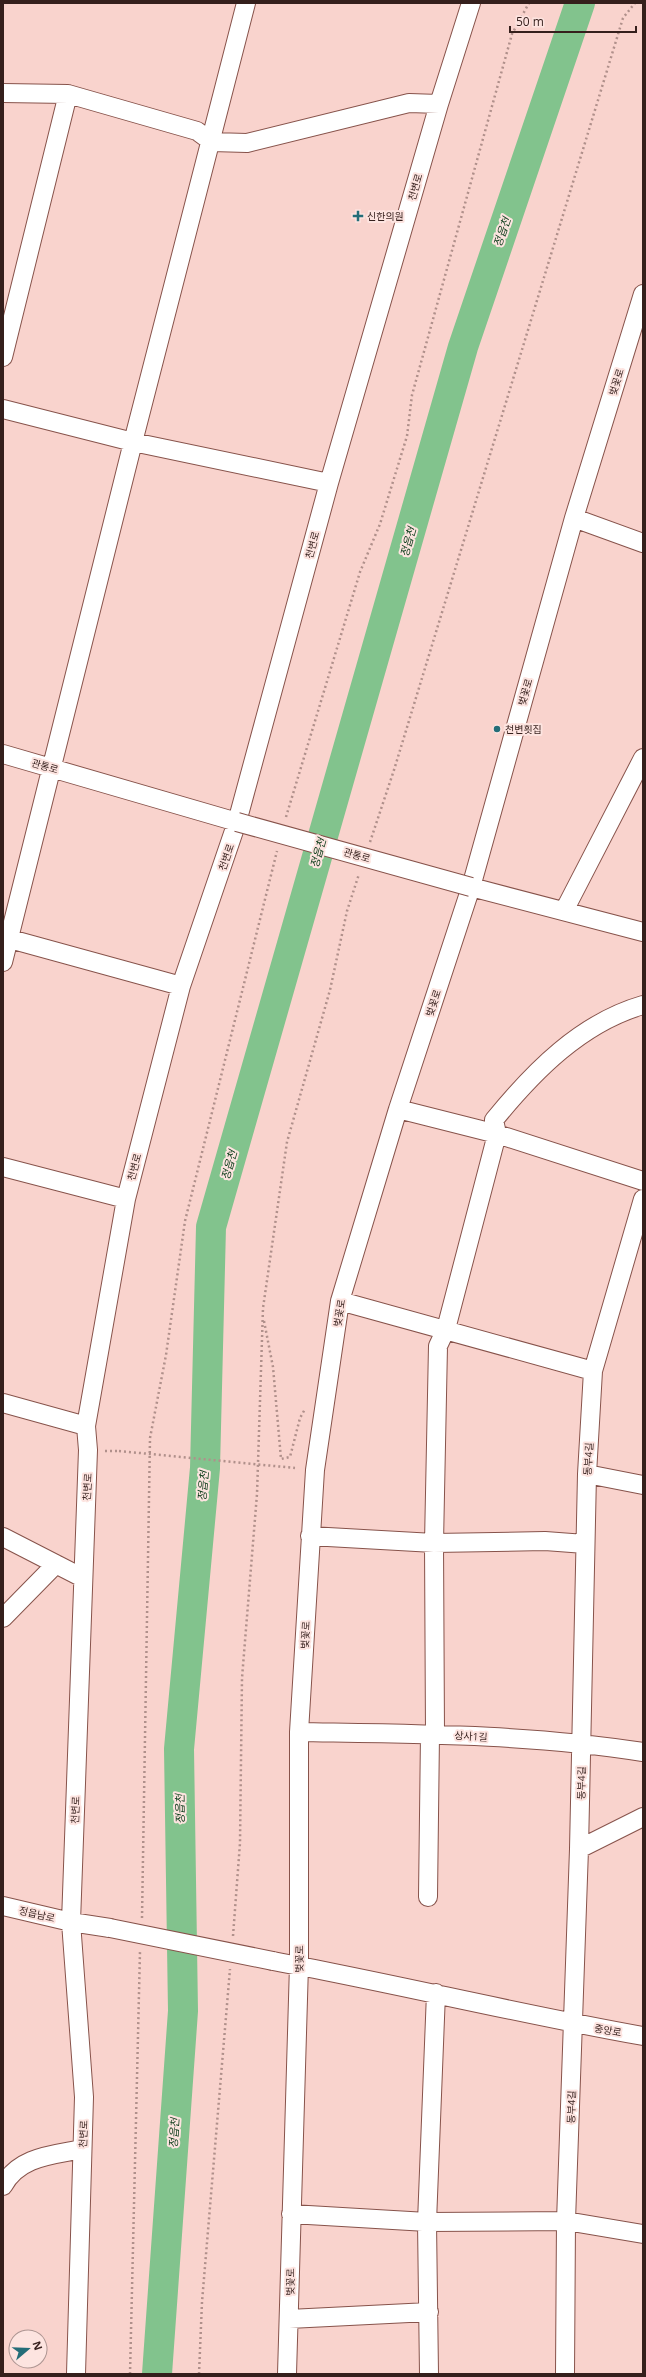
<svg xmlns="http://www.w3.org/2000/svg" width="646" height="2377" font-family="'Open Sans','Noto Sans KR',sans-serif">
	<rect width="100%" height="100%" fill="#f9d3cd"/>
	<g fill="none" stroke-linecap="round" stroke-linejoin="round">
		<path stroke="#82c38d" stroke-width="30" d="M 157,2374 L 183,2011 L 179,1749 L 205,1468 L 211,1227 L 463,347 L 580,3"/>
		<g stroke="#87534b" stroke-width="20">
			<path id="minor" d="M 3,93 L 68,94 L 197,131 L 212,142 L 247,143 L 409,103 L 439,104
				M 3,357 L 68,94
				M 3,409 L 133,442 L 329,483
				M 574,518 L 643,543
				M 3,754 L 237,822
				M 471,887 L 643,932
				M 564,911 L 643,758
				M 10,939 L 181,986
				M 3,962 L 133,442 L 246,3
				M 398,1109 L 497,1134 L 494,1120 C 534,1071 581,1023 643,1005
				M 3,1167 L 126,1199
				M 340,1301 L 593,1371
				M 3,1403 L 86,1426
				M 587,1474 L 643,1485
				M 310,1536 L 434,1543 L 545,1541 L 585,1544
				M 3,1537 L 83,1578
				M 3,1618 L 56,1564
				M 299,1732 C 414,1734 529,1734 643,1752
				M 435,1734 L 434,1543 L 438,1346 L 446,1329 L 497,1134 L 643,1181
				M 579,1849 L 643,1817
				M 428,1897 L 430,1734
				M 3,1906 L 71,1922 L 110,1928
				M 273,1961 C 397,1984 519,2014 643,2036
				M 3,2186 C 19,2156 53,2155 82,2149
				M 291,2214 L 427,2222 L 566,2221 L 643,2234
				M 289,2319 L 429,2312
				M 76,2374 L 84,2097 L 71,1922 L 88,1450 L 86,1426 L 126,1199 L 181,986 L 237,822 L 329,483 L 439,104 L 471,3
				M 287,2374 L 299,1965 L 299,1732 L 315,1470 L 340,1301 L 398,1109 L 471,887 L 574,518 L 643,294
				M 429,2374 L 427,2222 L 436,1993
				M 565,2374 L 566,2221 L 579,1849 L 587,1474 L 593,1371 L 643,1199"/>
		</g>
		<path stroke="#b0908b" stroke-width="2.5" stroke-dasharray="2 3" stroke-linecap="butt" d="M 286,817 L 360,572 L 380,524 L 407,436 L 412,395 L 512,34 L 529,3
			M 370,842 L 394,770 L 623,18 L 635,3
			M 264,1321 L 273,1367 L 281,1459 L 290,1457 L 300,1418 L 305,1409
			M 105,1451 L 119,1451
			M 142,1918 L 150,1438 L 166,1355 L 185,1221 L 277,851
			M 233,1936 L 240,1843 L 242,1678 L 257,1494 L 263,1308 L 287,1142 L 330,990 L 347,911 L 359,874
			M 130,2374 L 140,1951
			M 199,2374 L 202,2302 L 230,1969"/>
		<use href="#minor" stroke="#fff" stroke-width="18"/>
		<g stroke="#87534b" stroke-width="20" stroke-linecap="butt">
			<path id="minor-bridge" d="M 237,822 L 471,887
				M 110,1928 L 273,1961"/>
		</g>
		<path stroke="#b0908b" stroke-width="2.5" stroke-dasharray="2 3" stroke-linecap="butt" d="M 119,1451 L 295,1468"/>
		<use href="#minor-bridge" stroke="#fff" stroke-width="18"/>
	</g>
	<g fill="#246d78" stroke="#fde4e0" stroke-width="1.5">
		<path d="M356 210h4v4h4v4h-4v4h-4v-4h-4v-4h4z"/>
		<circle cx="497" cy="729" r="4"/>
	</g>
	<g text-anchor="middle" stroke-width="4" stroke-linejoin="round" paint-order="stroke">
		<g font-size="10" fill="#351f1c" stroke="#fde4e0">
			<text transform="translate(415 187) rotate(-74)" y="4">천변로</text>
			<text transform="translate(616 382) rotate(-73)" y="4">벚꽃로</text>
			<text transform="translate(312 545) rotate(-75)" y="4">천변로</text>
			<text transform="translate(525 692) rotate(-74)" y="4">벚꽃로</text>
			<text transform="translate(45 766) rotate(16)" y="4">관통로</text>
			<text transform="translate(357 855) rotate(16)" y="4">관통로</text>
			<text transform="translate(226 857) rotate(-71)" y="4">천변로</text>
			<text transform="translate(433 1003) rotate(-72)" y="4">벚꽃로</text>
			<text transform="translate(134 1167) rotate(-75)" y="4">천변로</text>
			<text transform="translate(339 1313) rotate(-81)" y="4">벚꽃로</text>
			<text transform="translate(588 1459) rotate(-87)" y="4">동부4길</text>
			<text transform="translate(87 1487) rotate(-87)" y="4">천변로</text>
			<text transform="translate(305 1635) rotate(-87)" y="4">벚꽃로</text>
			<text transform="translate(471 1736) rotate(3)" y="4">상사1길</text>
			<text transform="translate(581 1783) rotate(-89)" y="4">동부4길</text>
			<text transform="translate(75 1810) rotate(-88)" y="4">천변로</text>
			<text transform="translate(37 1914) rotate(13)" y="4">정읍남로</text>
			<text transform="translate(299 1959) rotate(-89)" y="4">벚꽃로</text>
			<text transform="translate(608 2030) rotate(10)" y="4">중앙로</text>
			<text transform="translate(571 2107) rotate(-88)" y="4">동부4길</text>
			<text transform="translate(83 2134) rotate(-88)" y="4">천변로</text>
			<text transform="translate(290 2282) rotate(-89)" y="4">벚꽃로</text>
		</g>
		<g font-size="10" fill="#351f1c" stroke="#fde4e0" text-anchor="start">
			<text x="367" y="220">신한의원</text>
			<text x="505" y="733">천변횟집</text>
		</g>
		<g font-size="11" font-style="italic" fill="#073916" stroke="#fde4e0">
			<text transform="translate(502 232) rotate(-71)" y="4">정읍천</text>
			<text transform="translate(408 542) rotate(-74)" y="4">정읍천</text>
			<text transform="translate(318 853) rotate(-74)" y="4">정읍천</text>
			<text transform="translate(229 1165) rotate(-74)" y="4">정읍천</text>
			<text transform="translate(203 1486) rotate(-85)" y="4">정읍천</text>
			<text transform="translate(180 1809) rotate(-91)" y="4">정읍천</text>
			<text transform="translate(174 2133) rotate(-86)" y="4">정읍천</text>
		</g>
	</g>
	<rect width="646" height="2377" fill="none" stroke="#351f1c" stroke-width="8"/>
	<g transform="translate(28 2349) rotate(71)"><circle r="19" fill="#fde4e0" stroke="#ad9592"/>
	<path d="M0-3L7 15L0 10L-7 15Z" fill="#246d78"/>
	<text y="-6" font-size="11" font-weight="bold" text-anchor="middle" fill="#351f1c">N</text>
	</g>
	<path d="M510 26v6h126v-6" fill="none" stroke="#351f1c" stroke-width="2"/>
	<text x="516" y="26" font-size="12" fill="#351f1c" stroke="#fde4e0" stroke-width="3" paint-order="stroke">50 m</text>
</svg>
